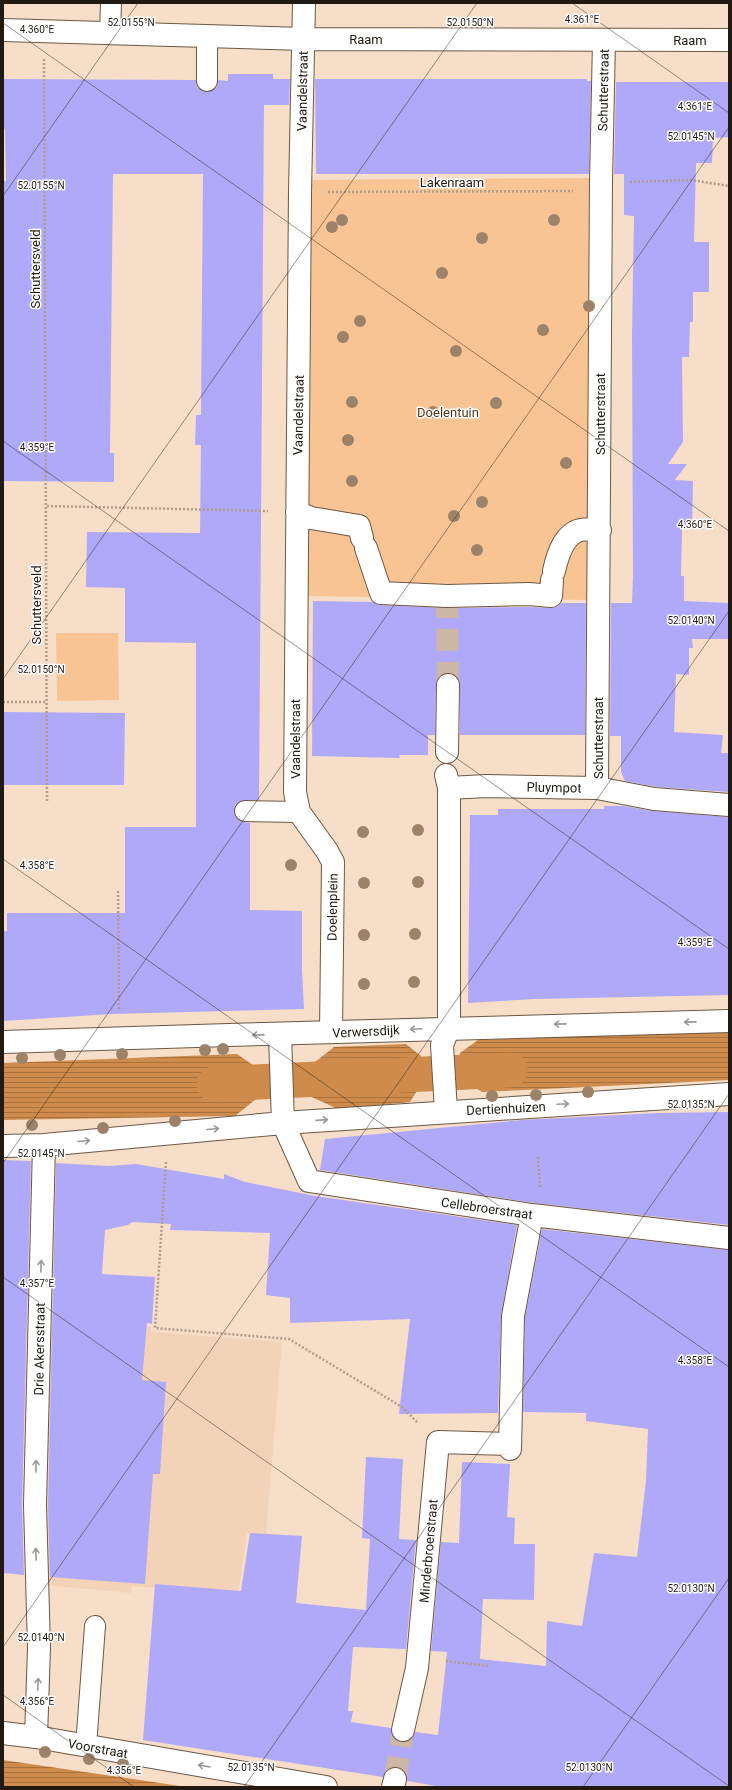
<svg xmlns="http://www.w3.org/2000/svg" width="732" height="1790" font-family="Roboto,sans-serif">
	<defs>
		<pattern id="water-rules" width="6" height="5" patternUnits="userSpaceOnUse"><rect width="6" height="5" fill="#ce8b4b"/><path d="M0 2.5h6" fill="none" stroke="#a7713d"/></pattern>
	</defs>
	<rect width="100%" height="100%" fill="#f6dec8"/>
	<path fill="#f2d3b8" d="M 52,1319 L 151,1327 L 151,1332 L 282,1342 L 266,1534 L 247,1533 L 238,1594 L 132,1586 L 131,1593 L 45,1585 L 42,1466 Z"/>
	<path fill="#f9c494" d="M 592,178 L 590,600 L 304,596 L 306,180 Z
		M 56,633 L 118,633 L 119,700 L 57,701 Z"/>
	<path fill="url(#water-rules)" d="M 729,1031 L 729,1080 L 482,1092 L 461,1078 L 460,1053 L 478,1040 Z
		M 406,1044 L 421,1056 L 423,1081 L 410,1102 L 338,1109 L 305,1094 L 305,1070 L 334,1047 Z
		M 237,1054 L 262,1071 L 262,1094 L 235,1116 L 3,1120 L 3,1063 Z
		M 3,1760 L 160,1783 L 186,1787 L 3,1787 Z"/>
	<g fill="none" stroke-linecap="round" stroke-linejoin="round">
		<path stroke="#ce8b4b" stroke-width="35" d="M 214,1084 L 510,1070"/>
	</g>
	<path fill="#b0a9fa" d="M 228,74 L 273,74 L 273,79 L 290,79 L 289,105 L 264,105 L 259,800 L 240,801 L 235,805 L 234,811 L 239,821 L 250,823 L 250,910 L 302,911 L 302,969 L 304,1009 L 112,1014 L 3,1021 L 3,931 L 7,931 L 7,913 L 125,913 L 125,827 L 196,827 L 196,643 L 125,642 L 125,588 L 86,587 L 87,532 L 200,533 L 201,445 L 195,445 L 196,415 L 201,415 L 203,174 L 113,174 L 110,453 L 114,453 L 114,482 L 3,481 L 3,181 L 6,181 L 5,129 L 3,128 L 3,79 L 196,80 L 197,87 L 202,91 L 207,92 L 217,87 L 218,80 L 228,81 Z
		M 315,79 L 587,79 L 587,81 L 591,81 L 589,174 L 316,174 Z
		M 616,82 L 729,82 L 729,137 L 713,138 L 712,163 L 696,163 L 694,242 L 709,242 L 709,292 L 693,292 L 693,322 L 690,322 L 689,357 L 682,357 L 683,442 L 668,464 L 687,464 L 675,480 L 693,481 L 692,529 L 682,529 L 681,576 L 684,576 L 684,601 L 729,603 L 729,639 L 692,639 L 693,648 L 689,648 L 689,675 L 676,674 L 674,732 L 723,735 L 721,753 L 729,753 L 729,792 L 656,787 L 625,781 L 621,772 L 621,736 L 610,736 L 611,603 L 632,603 L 633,576 L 632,335 L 634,216 L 624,215 L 624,174 L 614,174 Z
		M 313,601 L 372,602 L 380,605 L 447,608 L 529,607 L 550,608 L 557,607 L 562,603 L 586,603 L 585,735 L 460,735 L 460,685 L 459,679 L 455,675 L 448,673 L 442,674 L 438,678 L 436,684 L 435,735 L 428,735 L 428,755 L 399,755 L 400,758 L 312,756 Z
		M 3,712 L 125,713 L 124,785 L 3,785 Z
		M 604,806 L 623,806 L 653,811 L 729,817 L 729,995 L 534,999 L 468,1003 L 470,815 L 498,815 L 498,809 L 604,809 Z
		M 729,1112 L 729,1225 L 534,1203 L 320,1170 L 325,1139 L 522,1120 L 659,1113 Z
		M 3,1160 L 31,1161 L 22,1505 L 24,1575 L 3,1573 Z
		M 56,1163 L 108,1166 L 136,1164 L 224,1179 L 224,1174 L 245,1182 L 315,1196 L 517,1225 L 501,1316 L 498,1413 L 399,1414 L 410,1319 L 290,1323 L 290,1298 L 266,1295 L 270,1233 L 170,1230 L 171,1224 L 132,1222 L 128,1225 L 105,1230 L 102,1274 L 155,1277 L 152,1324 L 147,1323 L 142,1380 L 166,1382 L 160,1474 L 153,1474 L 145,1584 L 50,1577 L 48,1505 Z
		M 542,1229 L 729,1250 L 729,1787 L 442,1787 L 407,1781 L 407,1775 L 404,1770 L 398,1767 L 392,1767 L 386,1770 L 383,1777 L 143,1740 L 155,1584 L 241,1591 L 250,1533 L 302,1536 L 296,1603 L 366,1610 L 370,1539 L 362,1538 L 366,1457 L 403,1459 L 399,1539 L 416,1540 L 406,1649 L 353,1647 L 348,1711 L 353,1711 L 351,1722 L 391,1728 L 391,1734 L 394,1739 L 400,1742 L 406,1742 L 412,1739 L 415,1732 L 438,1735 L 447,1652 L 431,1651 L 441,1542 L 459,1543 L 462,1462 L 510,1464 L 507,1517 L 515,1518 L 514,1544 L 535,1544 L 534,1600 L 483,1599 L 480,1659 L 546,1666 L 547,1621 L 582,1626 L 594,1553 L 637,1557 L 646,1481 L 648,1429 L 586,1421 L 586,1413 L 523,1412 L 525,1317 Z"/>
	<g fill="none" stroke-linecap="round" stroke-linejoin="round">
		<path stroke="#ccb7a4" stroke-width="22" stroke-dasharray="22 11" stroke-linecap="butt" d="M 447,596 L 448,685
			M 395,1779 L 403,1730"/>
		<g stroke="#6c5845" stroke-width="22">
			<path id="lane" d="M 110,34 L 111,3
				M 207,36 L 207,81
				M 245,811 L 299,812
				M 86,1746 L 95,1626"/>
		</g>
		<g stroke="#6c5845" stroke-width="24">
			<path id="street" d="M 304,3 L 300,192 L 295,792 L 299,812 L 327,851 L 333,862 L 331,1032
				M 3,30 L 303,39 L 729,40
				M 297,512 L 311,518 L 359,526 L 362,538
				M 366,548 L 381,593 L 447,596 L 529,594 L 551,596 L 552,580
				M 554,571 C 557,558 562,539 575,532 C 582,528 592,529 600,530
				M 447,752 L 448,685
				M 446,775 L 449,788 L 449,1027 L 442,1045 L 446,1111
				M 449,788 L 486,786 L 597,788 L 654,799 L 729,805
				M 597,788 L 601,182 L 604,40
				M 280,1035 L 283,1123 L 309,1181 L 532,1215 L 729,1238
				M 3,1042 C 245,1035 487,1026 729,1021
				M 3,1146 L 44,1145 L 283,1123 L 729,1094
				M 510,1449 L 513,1316 L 532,1215
				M 403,1730 L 417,1668 L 438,1442 L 510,1444
				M 3,1733 L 36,1737 L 326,1787
				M 36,1737 L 39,1648 L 35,1505 L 44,1145
				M 393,1787 L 395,1779"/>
		</g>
		<path stroke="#af9c8b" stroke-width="2.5" stroke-dasharray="2 2" stroke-linecap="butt" d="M 44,59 L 47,801
			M 630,182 L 691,180 L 729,186
			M 328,192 L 573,191
			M 47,506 L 268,511
			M 3,702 L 46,702
			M 118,891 L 119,1011
			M 538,1157 L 540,1188
			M 166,1162 L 155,1328 L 289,1339 L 402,1407 L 418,1423
			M 446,1661 L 488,1666"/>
		<use href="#lane" stroke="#fff" stroke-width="20"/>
		<use href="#street" stroke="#fff" stroke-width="22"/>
	</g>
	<g fill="#9c8269">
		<circle cx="342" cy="220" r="6"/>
		<circle cx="554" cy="220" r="6"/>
		<circle cx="332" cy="227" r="6"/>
		<circle cx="482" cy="238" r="6"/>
		<circle cx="442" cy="273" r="6"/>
		<circle cx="589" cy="306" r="6"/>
		<circle cx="360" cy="321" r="6"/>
		<circle cx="543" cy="330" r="6"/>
		<circle cx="343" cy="337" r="6"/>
		<circle cx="456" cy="351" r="6"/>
		<circle cx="352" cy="402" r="6"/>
		<circle cx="496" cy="403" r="6"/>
		<circle cx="433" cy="412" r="6"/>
		<circle cx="348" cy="440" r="6"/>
		<circle cx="566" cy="463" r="6"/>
		<circle cx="352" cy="481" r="6"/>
		<circle cx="482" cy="502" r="6"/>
		<circle cx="454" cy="516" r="6"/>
		<circle cx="477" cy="550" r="6"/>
		<circle cx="418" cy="830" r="6"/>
		<circle cx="363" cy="832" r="6"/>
		<circle cx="291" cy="865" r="6"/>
		<circle cx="418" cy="882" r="6"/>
		<circle cx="364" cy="883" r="6"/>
		<circle cx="415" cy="934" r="6"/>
		<circle cx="364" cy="935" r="6"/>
		<circle cx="414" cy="982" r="6"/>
		<circle cx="364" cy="984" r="6"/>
		<circle cx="223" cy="1049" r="6"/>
		<circle cx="205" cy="1050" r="6"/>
		<circle cx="122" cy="1054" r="6"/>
		<circle cx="60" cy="1055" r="6"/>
		<circle cx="22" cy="1058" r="6"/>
		<circle cx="588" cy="1092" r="6"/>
		<circle cx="536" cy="1095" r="6"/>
		<circle cx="492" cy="1096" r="6"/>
		<circle cx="175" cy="1121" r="6"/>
		<circle cx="32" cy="1125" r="6"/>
		<circle cx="103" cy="1128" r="6"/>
		<circle cx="45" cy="1752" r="6"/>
		<circle cx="89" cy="1759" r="6"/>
		<circle cx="123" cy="1764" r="6"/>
	</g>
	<defs><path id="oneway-shaft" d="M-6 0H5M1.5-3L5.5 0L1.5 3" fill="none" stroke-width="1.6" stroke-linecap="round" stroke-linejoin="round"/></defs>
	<g stroke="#9c9894">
		<use href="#oneway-shaft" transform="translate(690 1022) rotate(179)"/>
		<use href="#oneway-shaft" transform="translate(560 1024) rotate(179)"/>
		<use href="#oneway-shaft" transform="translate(416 1029) rotate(177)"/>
		<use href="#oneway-shaft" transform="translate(258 1035) rotate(179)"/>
		<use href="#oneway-shaft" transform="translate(563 1104) rotate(-3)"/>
		<use href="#oneway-shaft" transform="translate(322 1120) rotate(-4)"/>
		<use href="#oneway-shaft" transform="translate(213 1129) rotate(-5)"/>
		<use href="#oneway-shaft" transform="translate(84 1141) rotate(-5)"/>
		<use href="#oneway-shaft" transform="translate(41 1266) rotate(-89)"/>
		<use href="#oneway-shaft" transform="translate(36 1466) rotate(-89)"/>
		<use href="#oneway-shaft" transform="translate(36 1554) rotate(-92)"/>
		<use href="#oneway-shaft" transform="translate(38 1684) rotate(-88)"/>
		<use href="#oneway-shaft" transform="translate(204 1766) rotate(-170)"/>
	</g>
	<path fill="none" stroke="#221912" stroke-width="1" stroke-opacity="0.45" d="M 572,3 L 729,113M 3,23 L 729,531M 3,196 L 138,3M 3,441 L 729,949M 3,679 L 477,3M 3,859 L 729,1367M 3,1163 L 729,127M 3,1277 L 729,1786M 3,1647 L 729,611M 3,1695 L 134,1787M 244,1787 L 729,1094M 583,1787 L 729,1578"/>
	<g text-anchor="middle" stroke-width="3" stroke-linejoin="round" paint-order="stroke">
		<g font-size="13" fill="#221912" stroke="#fff">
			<text x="366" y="44">Raam</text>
			<text x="690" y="45">Raam</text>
			<text transform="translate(603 90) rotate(-89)" y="5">Schutterstraat</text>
			<text transform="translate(302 91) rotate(-89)" y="5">Vaandelstraat</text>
			<text x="452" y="187">Lakenraam</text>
			<text transform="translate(35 269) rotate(-90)" y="5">Schuttersveld</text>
			<text transform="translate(600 414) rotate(-90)" y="5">Schutterstraat</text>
			<text transform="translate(298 415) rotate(-89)" y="5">Vaandelstraat</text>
			<text transform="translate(36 605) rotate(-90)" y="5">Schuttersveld</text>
			<text transform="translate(598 738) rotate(-90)" y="5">Schutterstraat</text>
			<text transform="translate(295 739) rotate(-90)" y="5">Vaandelstraat</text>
			<text transform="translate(554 787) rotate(1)" y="5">Pluympot</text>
			<text transform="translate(332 907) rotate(-89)" y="5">Doelenplein</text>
			<text transform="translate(366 1031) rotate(-3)" y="5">Verwersdijk</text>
			<text transform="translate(506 1108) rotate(-3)" y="5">Dertienhuizen</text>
			<text transform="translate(487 1208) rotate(8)" y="5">Cellebroerstraat</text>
			<text transform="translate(39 1349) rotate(-89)" y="5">Drie Akersstraat</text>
			<text transform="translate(428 1551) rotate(-85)" y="5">Minderbroerstraat</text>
			<text transform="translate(98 1748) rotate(10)" y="5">Voorstraat</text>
		</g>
		<g font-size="13" fill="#53371b" stroke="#fff">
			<text x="448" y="417">Doelentuin</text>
		</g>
	</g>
	<g font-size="10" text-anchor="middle" fill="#221912" stroke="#fff" stroke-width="3" stroke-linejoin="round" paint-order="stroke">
		<text x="582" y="23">4.361°E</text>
		<text x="131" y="26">52.0155°N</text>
		<text x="470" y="26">52.0150°N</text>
		<text x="37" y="33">4.360°E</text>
		<text x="695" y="110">4.361°E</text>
		<text x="691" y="140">52.0145°N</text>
		<text x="41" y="189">52.0155°N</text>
		<text x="37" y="451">4.359°E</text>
		<text x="695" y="528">4.360°E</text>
		<text x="691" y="624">52.0140°N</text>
		<text x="41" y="673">52.0150°N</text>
		<text x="37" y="869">4.358°E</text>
		<text x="695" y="946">4.359°E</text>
		<text x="691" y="1108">52.0135°N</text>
		<text x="41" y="1157">52.0145°N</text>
		<text x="37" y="1287">4.357°E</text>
		<text x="695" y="1364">4.358°E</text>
		<text x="691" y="1592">52.0130°N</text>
		<text x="41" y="1641">52.0140°N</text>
		<text x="37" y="1705">4.356°E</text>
		<text x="251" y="1771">52.0135°N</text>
		<text x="589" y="1771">52.0130°N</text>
		<text x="124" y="1774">4.356°E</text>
	</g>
	<rect width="732" height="1790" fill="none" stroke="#221912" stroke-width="8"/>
</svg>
